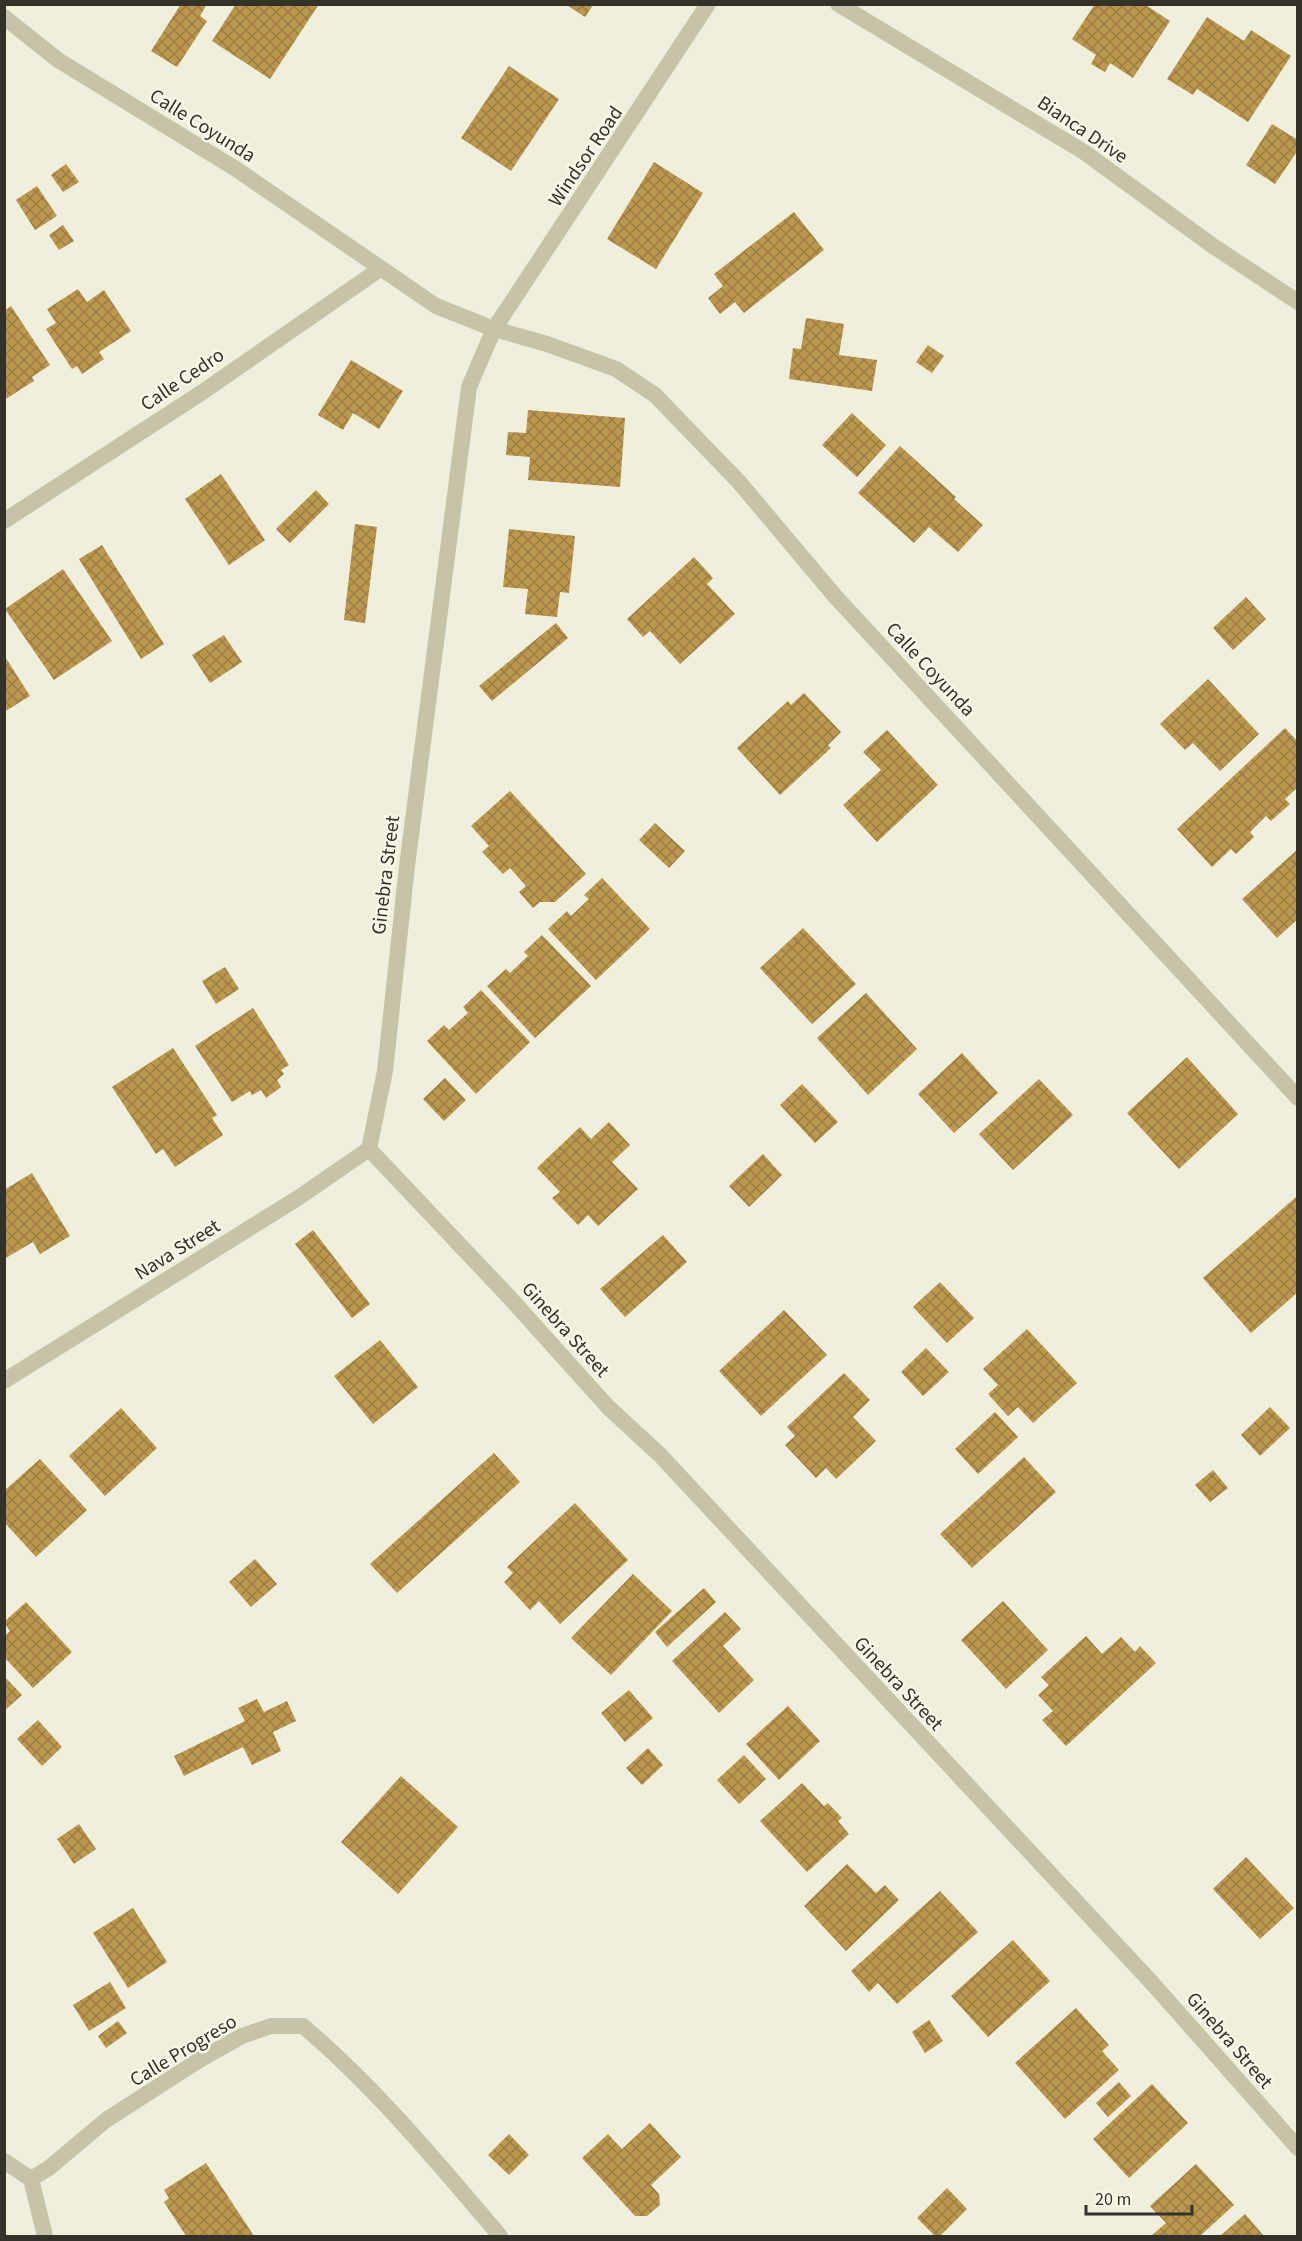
<svg xmlns="http://www.w3.org/2000/svg" width="1302" height="2241" font-family="'Source Sans 3',sans-serif">
	<defs>
		<pattern id="building-cross-hatch" width="8" height="8" patternUnits="userSpaceOnUse" patternTransform="scale(1.5)"><rect width="8" height="8" fill="#bb984e"/><path d="M0 0l8 8M0 8l8-8" fill="none" stroke="#997d41"/></pattern>
	</defs>
	<rect width="100%" height="100%" fill="#f0efdc"/>
	<path fill="url(#building-cross-hatch)" d="M 181,4 L 207,4 L 200,16 L 207,21 L 177,67 L 151,51 Z
		M 236,4 L 319,4 L 270,79 L 212,41 Z
		M 1095,4 L 1144,4 L 1170,21 L 1133,78 L 1110,63 L 1105,72 L 1091,64 L 1096,55 L 1072,39 Z
		M 567,5 L 593,5 L 585,17 Z
		M 1207,17 L 1244,41 L 1251,30 L 1291,56 L 1248,122 L 1197,89 L 1193,95 L 1167,79 Z
		M 509,66 L 559,99 L 511,171 L 461,138 Z
		M 1272,124 L 1298,140 L 1298,150 L 1275,184 L 1246,165 Z
		M 654,162 L 703,193 L 656,269 L 607,239 Z
		M 66,164 L 79,182 L 63,192 L 51,175 Z
		M 37,186 L 57,216 L 35,230 L 16,200 Z
		M 794,212 L 824,250 L 744,313 L 735,302 L 720,314 L 708,298 L 723,286 L 714,274 Z
		M 63,225 L 74,241 L 59,250 L 49,235 Z
		M 78,289 L 87,302 L 104,290 L 131,331 L 99,352 L 104,359 L 82,374 L 77,366 L 72,369 L 46,329 L 56,323 L 47,309 Z
		M 11,306 L 50,365 L 32,377 L 34,381 L 4,400 L 4,311 Z
		M 806,318 L 844,324 L 839,355 L 877,360 L 872,391 L 789,379 L 793,348 L 801,349 Z
		M 928,345 L 944,356 L 932,373 L 916,362 Z
		M 351,360 L 403,391 L 379,429 L 353,413 L 343,430 L 318,415 Z
		M 528,410 L 625,418 L 620,487 L 528,480 L 530,457 L 506,455 L 508,432 L 526,433 Z
		M 852,413 L 886,445 L 857,477 L 822,445 Z
		M 900,446 L 956,497 L 954,499 L 983,525 L 958,552 L 929,527 L 914,543 L 858,493 Z
		M 221,474 L 265,540 L 229,565 L 185,499 Z
		M 316,490 L 329,504 L 290,543 L 276,529 Z
		M 355,524 L 377,527 L 365,623 L 344,620 Z
		M 509,529 L 575,536 L 569,593 L 560,592 L 557,617 L 525,614 L 528,589 L 503,587 Z
		M 102,545 L 164,644 L 141,659 L 79,559 Z
		M 694,557 L 713,578 L 707,584 L 735,614 L 680,664 L 650,631 L 643,637 L 627,619 Z
		M 63,569 L 112,641 L 54,680 L 5,609 Z
		M 1246,597 L 1266,619 L 1233,650 L 1213,628 Z
		M 556,623 L 568,638 L 492,701 L 479,686 Z
		M 224,635 L 242,662 L 210,683 L 192,655 Z
		M 4,655 L 30,696 L 4,712 Z
		M 1208,679 L 1259,734 L 1220,771 L 1193,743 L 1185,750 L 1160,724 Z
		M 804,693 L 841,732 L 828,745 L 831,748 L 780,795 L 737,748 L 788,701 L 791,705 Z
		M 1285,728 L 1298,742 L 1298,787 L 1285,799 L 1290,804 L 1271,821 L 1266,816 L 1250,832 L 1254,837 L 1236,854 L 1231,849 L 1212,867 L 1177,829 Z
		M 887,730 L 938,785 L 877,842 L 843,805 L 881,770 L 863,752 Z
		M 510,791 L 586,874 L 555,902 L 540,902 L 533,908 L 519,892 L 526,886 L 510,868 L 503,874 L 482,852 L 489,846 L 471,826 Z
		M 655,823 L 685,851 L 669,868 L 639,840 Z
		M 1298,849 L 1298,919 L 1277,938 L 1242,899 Z
		M 602,878 L 650,929 L 596,980 L 548,929 L 567,911 L 571,916 L 589,899 L 584,895 Z
		M 803,928 L 856,984 L 812,1024 L 760,968 Z
		M 542,935 L 591,986 L 535,1038 L 487,986 L 506,969 L 510,973 L 528,956 L 524,952 Z
		M 225,967 L 239,989 L 216,1004 L 202,981 Z
		M 481,990 L 530,1042 L 476,1094 L 427,1041 L 444,1025 L 449,1030 L 468,1013 L 463,1007 Z
		M 866,993 L 917,1049 L 868,1095 L 817,1038 Z
		M 253,1008 L 289,1065 L 281,1070 L 284,1074 L 277,1080 L 281,1087 L 266,1098 L 261,1090 L 252,1095 L 250,1091 L 232,1102 L 195,1046 Z
		M 173,1048 L 217,1115 L 212,1118 L 223,1135 L 175,1167 L 163,1149 L 156,1154 L 112,1087 Z
		M 962,1053 L 998,1093 L 954,1133 L 918,1094 Z
		M 1187,1057 L 1238,1114 L 1179,1169 L 1127,1113 Z
		M 445,1078 L 466,1100 L 444,1121 L 423,1099 Z
		M 1039,1079 L 1073,1115 L 1013,1170 L 979,1134 Z
		M 802,1084 L 838,1122 L 815,1143 L 780,1105 Z
		M 609,1122 L 630,1145 L 612,1162 L 638,1189 L 598,1226 L 588,1215 L 578,1225 L 552,1198 L 560,1192 L 537,1168 L 580,1127 L 591,1139 Z
		M 763,1154 L 782,1175 L 749,1207 L 729,1186 Z
		M 32,1173 L 70,1236 L 40,1254 L 33,1242 L 4,1259 L 4,1190 Z
		M 1296,1197 L 1298,1292 L 1251,1333 L 1203,1278 Z
		M 313,1230 L 370,1304 L 352,1318 L 295,1244 Z
		M 663,1235 L 687,1262 L 625,1317 L 600,1289 Z
		M 940,1282 L 974,1318 L 947,1343 L 913,1307 Z
		M 784,1310 L 827,1355 L 761,1416 L 719,1371 Z
		M 1027,1329 L 1077,1383 L 1033,1423 L 1018,1407 L 1008,1416 L 988,1394 L 998,1385 L 983,1369 Z
		M 380,1340 L 418,1387 L 373,1424 L 334,1376 Z
		M 926,1348 L 949,1372 L 923,1396 L 901,1372 Z
		M 844,1373 L 870,1400 L 853,1417 L 876,1441 L 836,1479 L 826,1468 L 816,1478 L 785,1445 L 795,1436 L 787,1427 Z
		M 1270,1407 L 1290,1428 L 1260,1456 L 1241,1435 Z
		M 121,1408 L 157,1448 L 105,1496 L 69,1456 Z
		M 995,1412 L 1018,1437 L 978,1474 L 955,1449 Z
		M 494,1453 L 520,1482 L 397,1593 L 370,1564 Z
		M 1024,1457 L 1056,1492 L 972,1568 L 940,1534 Z
		M 40,1459 L 87,1510 L 36,1557 L 4,1522 L 4,1491 Z
		M 1213,1470 L 1228,1488 L 1210,1502 L 1195,1485 Z
		M 575,1503 L 628,1560 L 560,1624 L 539,1601 L 530,1610 L 504,1582 L 513,1573 L 507,1567 Z
		M 255,1559 L 277,1584 L 251,1607 L 229,1582 Z
		M 633,1574 L 672,1611 L 611,1675 L 571,1638 Z
		M 704,1588 L 716,1602 L 667,1647 L 655,1632 Z
		M 1003,1601 L 1048,1650 L 1006,1689 L 961,1640 Z
		M 26,1602 L 72,1652 L 33,1688 L 4,1657 L 4,1636 L 10,1631 L 4,1622 Z
		M 725,1612 L 741,1629 L 723,1646 L 754,1680 L 719,1713 L 672,1661 Z
		M 1086,1636 L 1102,1654 L 1121,1637 L 1135,1652 L 1140,1646 L 1156,1663 L 1066,1746 L 1042,1720 L 1053,1711 L 1038,1695 L 1049,1685 L 1041,1677 Z
		M 4,1676 L 22,1695 L 4,1711 Z
		M 629,1690 L 653,1718 L 625,1742 L 601,1713 Z
		M 257,1699 L 264,1712 L 287,1701 L 296,1721 L 273,1732 L 281,1751 L 252,1765 L 243,1747 L 184,1776 L 174,1756 L 245,1721 L 238,1708 Z
		M 788,1706 L 820,1741 L 779,1780 L 746,1744 Z
		M 38,1720 L 62,1747 L 42,1766 L 17,1739 Z
		M 648,1748 L 663,1765 L 642,1785 L 626,1768 Z
		M 744,1755 L 766,1779 L 739,1804 L 717,1780 Z
		M 401,1776 L 458,1827 L 398,1894 L 341,1842 Z
		M 802,1783 L 824,1806 L 828,1803 L 842,1818 L 838,1821 L 849,1834 L 807,1872 L 760,1821 Z
		M 79,1824 L 96,1849 L 74,1864 L 57,1839 Z
		M 1246,1857 L 1294,1908 L 1260,1939 L 1213,1889 Z
		M 847,1864 L 876,1893 L 885,1885 L 899,1900 L 846,1951 L 804,1906 Z
		M 940,1891 L 978,1932 L 897,2004 L 878,1983 L 869,1992 L 851,1971 Z
		M 133,1908 L 167,1962 L 128,1988 L 93,1933 Z
		M 1013,1940 L 1050,1981 L 988,2037 L 951,1996 Z
		M 110,1982 L 126,2008 L 89,2031 L 73,2005 Z
		M 1076,2008 L 1109,2045 L 1102,2051 L 1119,2070 L 1065,2119 L 1015,2063 Z
		M 929,2020 L 943,2041 L 925,2053 L 912,2032 Z
		M 118,2021 L 127,2033 L 106,2048 L 98,2036 Z
		M 1119,2082 L 1131,2096 L 1108,2117 L 1096,2103 Z
		M 1152,2084 L 1188,2123 L 1129,2178 L 1093,2139 Z
		M 650,2123 L 681,2157 L 651,2185 L 659,2194 L 660,2205 L 647,2216 L 635,2216 L 582,2158 L 608,2134 L 622,2149 Z
		M 509,2134 L 529,2155 L 509,2175 L 488,2155 Z
		M 206,2163 L 254,2236 L 186,2236 L 164,2202 L 169,2198 L 164,2190 Z
		M 1196,2164 L 1234,2205 L 1200,2236 L 1151,2236 L 1166,2223 L 1150,2206 Z
		M 947,2188 L 967,2209 L 940,2236 L 935,2236 L 917,2218 Z
		M 1245,2214 L 1264,2236 L 1220,2236 Z"/>
	<g fill="none" stroke-linecap="round" stroke-linejoin="round">
		<path stroke="#c7c3a9" stroke-width="16" d="M 708,4 L 494,329 L 469,387 L 407,866 L 385,1071 L 369,1149 L 510,1298 L 608,1407 L 660,1455 L 1153,1984 L 1298,2148
			M 838,4 L 1084,152 L 1213,246 L 1298,302
			M 4,17 L 58,60 L 236,169 L 436,306 L 494,329 L 547,344 L 616,369 L 655,395 L 739,482 L 834,595 L 1298,1098
			M 4,521 L 201,393 L 380,269
			M 4,1381 L 298,1198 L 369,1149
			M 4,2161 L 31,2179 L 49,2168 L 106,2120 L 201,2059 L 242,2036 L 271,2026 L 303,2026 C 377,2089 437,2162 500,2236
			M 31,2179 L 45,2236"/>
	</g>
	<g text-anchor="middle" stroke-width="5" stroke-linejoin="round" paint-order="stroke">
		<g font-size="20" fill="#343128" stroke="#f8f7e8">
			<text transform="translate(203 125) rotate(32)" y="7">Calle Coyunda</text>
			<text transform="translate(1083 129) rotate(34)" y="7">Bianca Drive</text>
			<text transform="translate(585 156) rotate(-56)" y="7">Windsor Road</text>
			<text transform="translate(182 379) rotate(-34)" y="7">Calle Cedro</text>
			<text transform="translate(931 669) rotate(47)" y="7">Calle Coyunda</text>
			<text transform="translate(385 875) rotate(-83)" y="7">Ginebra Street</text>
			<text transform="translate(177 1249) rotate(-32)" y="7">Nava Street</text>
			<text transform="translate(566 1329) rotate(48)" y="7">Ginebra Street</text>
			<text transform="translate(899 1683) rotate(47)" y="7">Ginebra Street</text>
			<text transform="translate(1230 2040) rotate(49)" y="7">Ginebra Street</text>
			<text transform="translate(183 2050) rotate(-31)" y="7">Calle Progreso</text>
		</g>
	</g>
	<rect width="1302" height="2241" fill="none" stroke="#343128" stroke-width="12"/>
	<path d="M1086 2205v9h106v-9" fill="none" stroke="#343128" stroke-width="3"/>
	<text x="1095" y="2205" font-size="18" fill="#343128" stroke="#f8f7e8" stroke-width="4.5" paint-order="stroke">20 m</text>
</svg>
